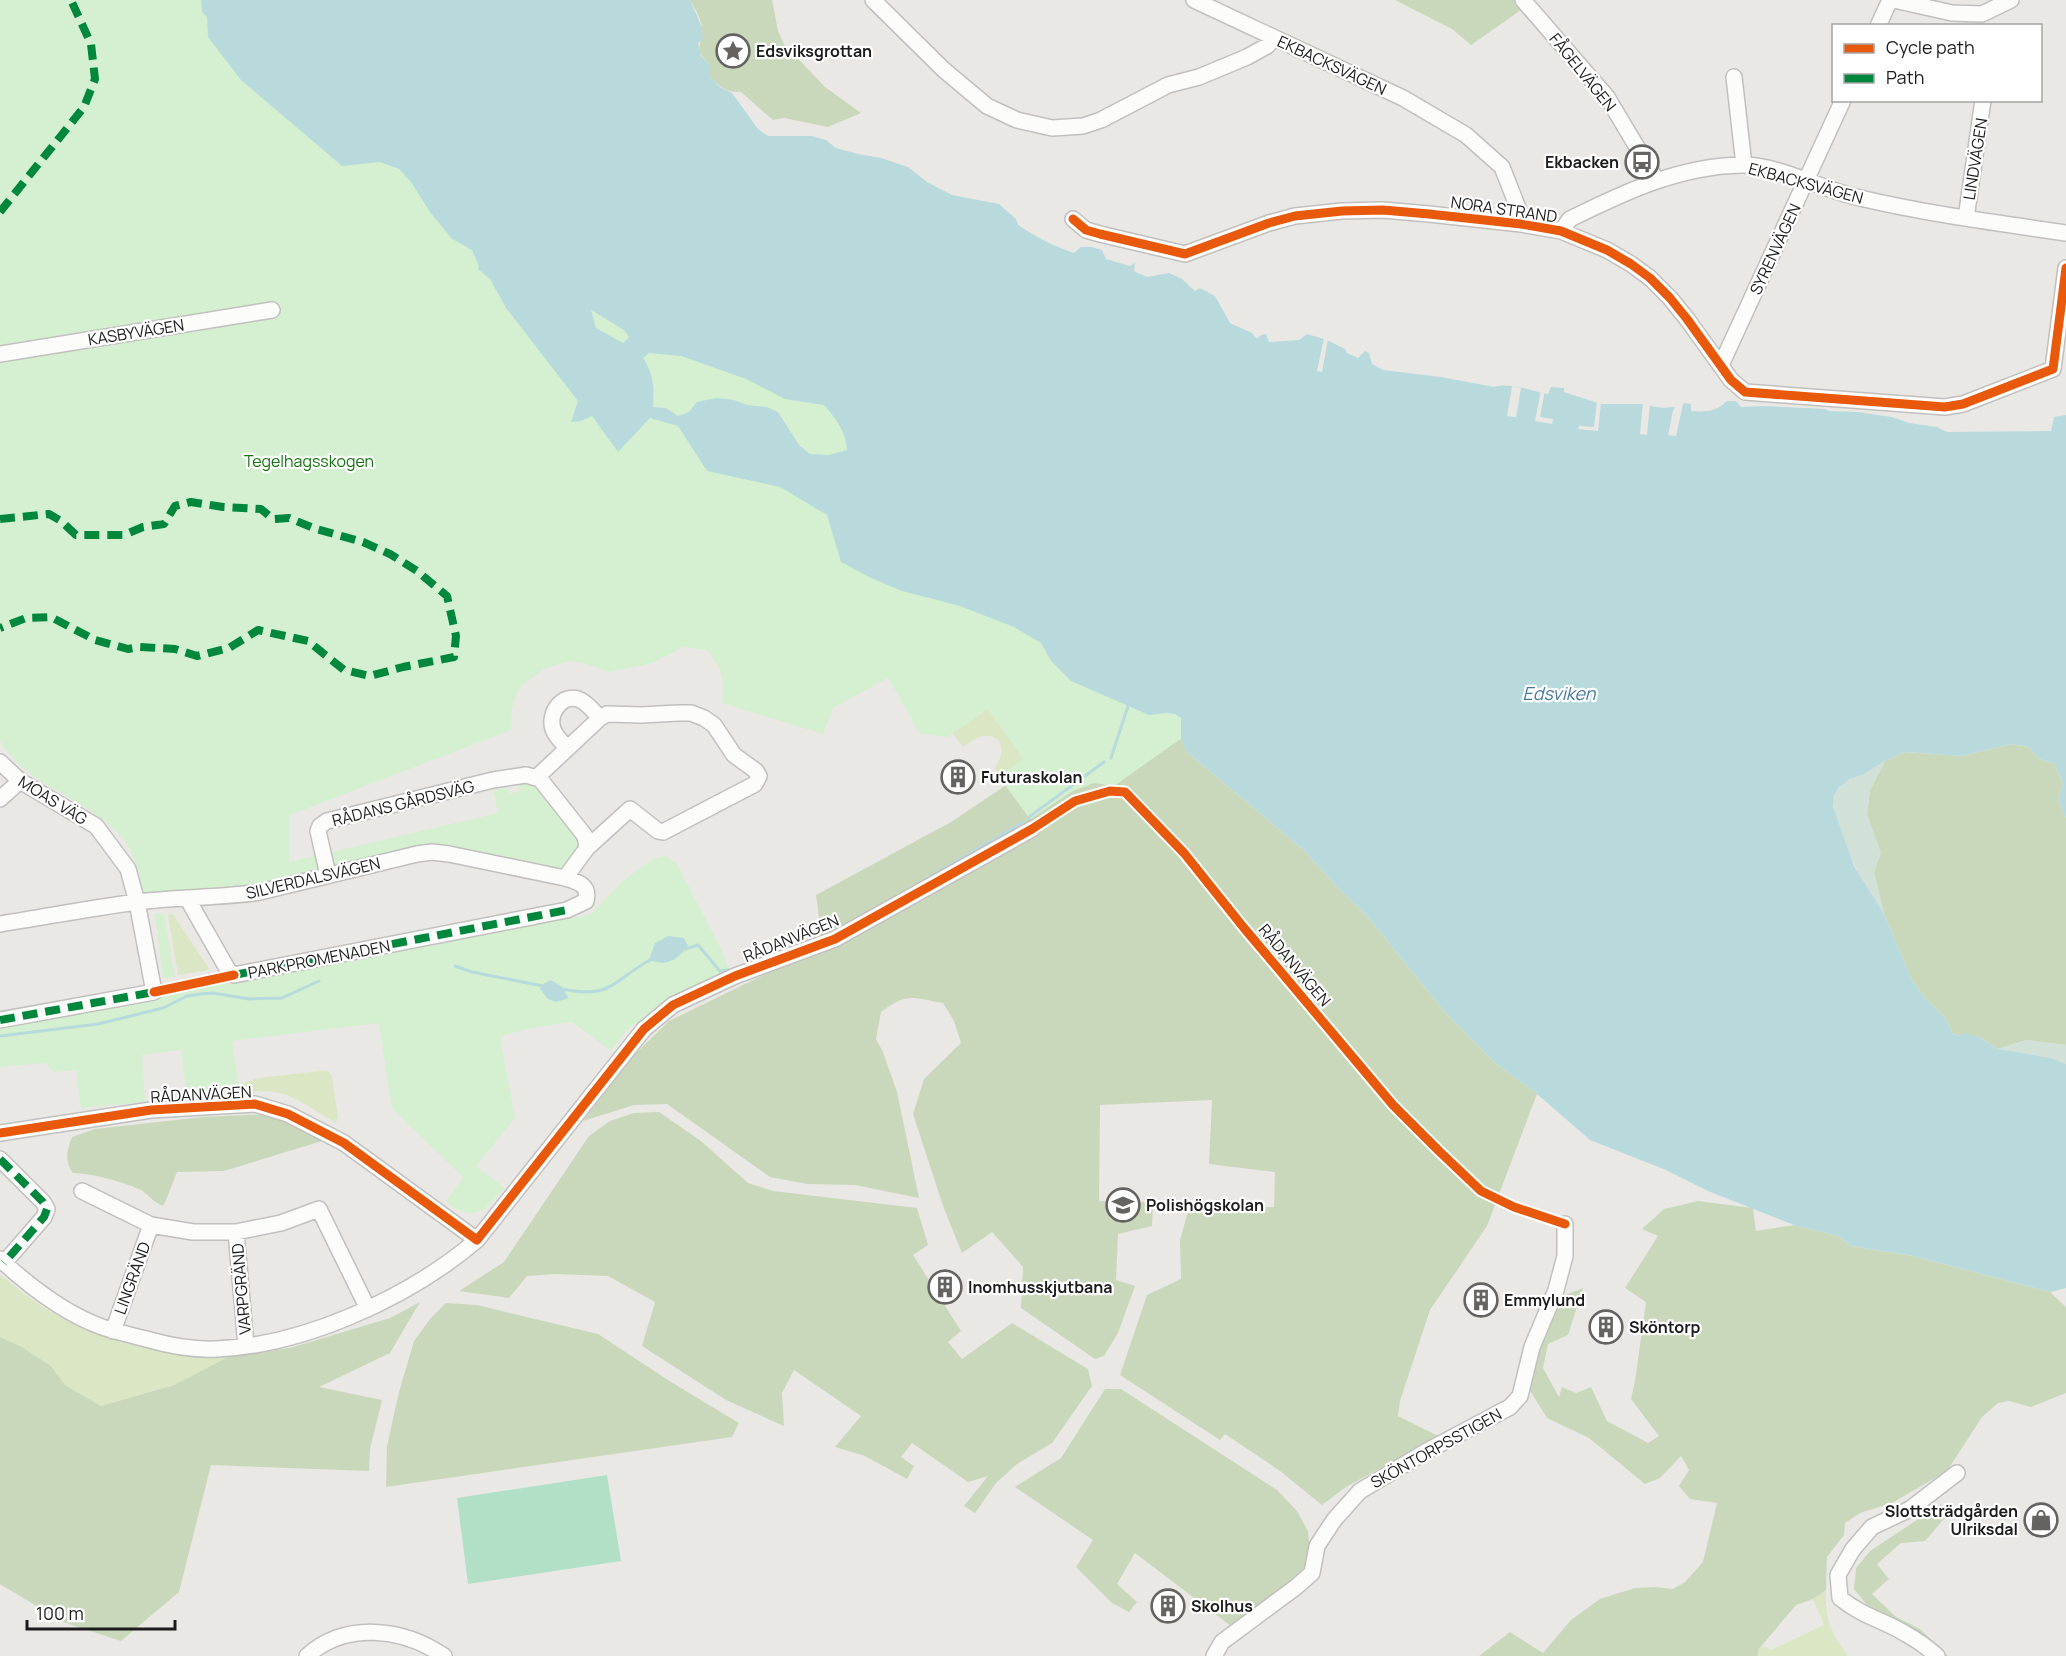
<svg xmlns="http://www.w3.org/2000/svg" width="2066" height="1656" font-family="Manrope,sans-serif">
	<rect width="100%" height="100%" fill="#eae8e5"/>
	<path fill="#dbe7c4" d="M 982,697 L 1036,765 L 1006,785 L 998,775 L 995,766 C 1006,755 1003,734 984,736 C 976,737 969,743 963,747 L 953,734 L 953,717 Z
		M 173,914 L 210,970 L 178,975 L 168,915 Z
		M 320,1071 L 328,1071 L 332,1076 L 338,1116 L 336,1123 C 297,1101 289,1086 240,1093 L 238,1085 L 258,1078 Z
		M 0,1275 C 16,1287 31,1300 48,1310 C 103,1343 165,1355 228,1357 L 174,1385 L 101,1406 L 65,1385 L 51,1366 L 22,1347 L 0,1337 Z
		M 1826,1590 C 1825,1622 1831,1630 1848,1656 L 1758,1656 L 1758,1650 L 1764,1646 L 1771,1650 L 1824,1625 L 1813,1599 Z"/>
	<path fill="#c9d8bb" d="M 690,0 L 772,0 L 778,31 L 784,44 L 825,87 L 861,113 L 828,127 L 784,118 L 773,120 L 741,92 C 726,93 719,86 709,76 L 709,64 C 692,47 703,46 702,28 C 702,19 694,8 690,0 Z
		M 1395,0 L 1514,0 L 1524,8 L 1471,45 L 1452,29 Z
		M 1175,714 L 1186,751 L 1306,852 L 1334,884 L 1368,917 L 1444,1011 L 1494,1062 L 1537,1094 L 1487,1226 L 1430,1310 L 1400,1401 L 1398,1416 L 1438,1436 L 1346,1487 L 1322,1505 L 1280,1471 L 1225,1434 L 1220,1440 L 1120,1375 L 1147,1295 L 1181,1279 L 1180,1240 L 1189,1208 L 1274,1207 L 1275,1172 L 1209,1164 L 1212,1100 L 1100,1105 L 1099,1201 L 1153,1202 L 1152,1226 L 1118,1234 L 1116,1280 L 1135,1286 L 1118,1333 L 1104,1356 L 1095,1359 L 1021,1308 L 1023,1267 L 992,1232 L 962,1253 L 943,1206 L 913,1114 L 924,1079 L 961,1043 L 954,1021 L 943,1003 C 912,998 908,992 881,1012 L 876,1039 L 883,1052 L 897,1092 L 919,1198 L 855,1185 L 807,1184 L 770,1177 L 667,1104 L 634,1105 L 583,1121 L 632,1057 L 669,1021 L 823,946 L 816,895 L 951,822 L 1036,765 Z
		M 2011,744 L 2029,747 L 2039,759 L 2054,763 L 2063,784 L 2058,800 L 2066,818 L 2066,1045 L 2026,1040 L 1998,1049 L 1979,1037 L 1960,1036 L 1952,1033 L 1946,1019 L 1924,997 L 1912,980 L 1884,914 L 1874,872 L 1880,853 L 1867,814 L 1870,790 L 1885,761 L 1905,752 L 1962,756 Z
		M 659,1112 L 701,1141 L 748,1183 L 773,1191 L 917,1208 L 928,1245 L 913,1255 L 961,1331 L 948,1342 L 962,1359 L 1012,1323 L 1088,1369 L 1092,1386 L 1052,1443 L 1017,1464 L 996,1483 L 975,1513 L 964,1506 L 988,1476 L 968,1482 L 912,1443 L 901,1457 L 914,1466 L 907,1479 L 865,1456 L 835,1447 L 861,1416 L 794,1370 L 782,1393 L 784,1426 L 726,1400 L 642,1346 L 655,1302 L 608,1276 L 556,1274 L 527,1276 L 509,1298 L 459,1291 L 504,1262 L 589,1136 L 610,1121 L 634,1113 Z
		M 268,1114 L 285,1117 L 323,1139 L 322,1141 L 224,1171 L 177,1172 C 174,1179 166,1202 163,1206 C 152,1202 149,1194 139,1189 C 123,1182 91,1173 73,1173 C 64,1162 67,1150 72,1137 L 95,1129 L 203,1117 Z
		M 1698,1201 L 1753,1208 L 1756,1231 L 1794,1225 L 1838,1236 L 1851,1246 L 1913,1256 L 2050,1292 L 2066,1307 L 2066,1393 L 2031,1407 L 2009,1401 L 1998,1403 L 1982,1417 L 1947,1471 L 1892,1503 L 1860,1513 L 1845,1523 L 1844,1535 L 1827,1557 L 1826,1590 L 1813,1599 L 1796,1605 L 1758,1650 L 1758,1656 L 1479,1656 L 1510,1632 L 1543,1653 L 1571,1620 L 1600,1599 L 1635,1588 L 1655,1587 L 1673,1589 L 1685,1582 L 1703,1562 L 1717,1503 L 1690,1499 L 1679,1486 L 1689,1470 L 1681,1456 L 1660,1478 L 1645,1484 L 1589,1438 L 1547,1418 L 1527,1386 L 1560,1297 L 1583,1288 L 1568,1335 L 1548,1344 L 1543,1368 L 1559,1397 L 1562,1387 L 1576,1393 L 1591,1387 L 1607,1421 L 1648,1443 L 1659,1436 L 1631,1399 L 1635,1381 L 1646,1302 L 1625,1288 L 1658,1236 L 1642,1229 L 1664,1209 Z
		M 420,1302 L 390,1353 L 319,1387 L 382,1400 L 370,1449 L 369,1471 L 211,1465 L 179,1592 L 121,1641 L 63,1622 L 0,1584 L 0,1337 L 22,1347 L 51,1366 L 65,1385 L 101,1406 L 174,1385 L 228,1357 L 290,1348 L 390,1318 Z
		M 446,1303 L 477,1305 L 598,1334 L 671,1382 L 739,1423 L 732,1437 L 386,1487 L 387,1446 L 399,1392 L 414,1341 L 430,1319 Z
		M 1105,1389 L 1121,1389 L 1277,1490 L 1297,1511 L 1308,1531 L 1310,1551 L 1307,1566 L 1278,1591 L 1231,1626 L 1135,1553 L 1117,1584 L 1137,1602 L 1129,1612 L 1112,1603 L 1076,1567 L 1093,1540 L 1015,1487 L 1061,1458 Z
		M 1941,1504 L 1949,1513 L 1925,1541 L 1901,1543 L 1877,1564 L 1889,1579 L 1872,1594 L 1896,1617 L 1920,1629 L 1948,1656 L 1943,1656 L 1867,1605 L 1854,1589 L 1856,1568 L 1870,1551 Z"/>
	<path fill="#d2e1d7" d="M 1885,761 L 1870,790 L 1867,814 L 1881,853 L 1874,872 L 1884,914 C 1869,891 1818,814 1838,789 C 1846,779 1855,778 1865,773 C 1872,769 1879,765 1885,761 Z
		M 2026,1040 L 2066,1045 L 2066,1064 L 2051,1058 L 1998,1049 Z"/>
	<path fill="#d4f0d0" d="M 0,0 L 348,0 L 887,392 L 1254,687 L 1114,786 L 1094,783 L 1073,791 L 1030,819 L 999,777 L 1023,759 L 988,709 L 948,737 L 920,734 L 888,678 L 833,708 L 823,734 L 722,703 C 725,677 723,670 707,650 L 683,647 L 652,663 L 609,672 L 587,664 L 568,661 L 544,669 L 519,688 L 512,708 L 511,730 L 290,815 L 289,862 L 498,813 L 493,791 L 507,787 L 510,794 L 519,791 L 517,783 L 528,781 L 534,782 L 582,843 L 564,869 L 556,872 L 385,854 L 239,888 L 144,893 C 139,873 134,849 119,834 C 84,797 27,786 0,741 Z
		M 667,856 L 677,864 L 720,947 L 731,974 L 629,1027 L 611,1051 L 572,1022 L 530,1028 L 502,1036 L 501,1043 L 515,1118 L 476,1166 L 504,1188 C 484,1212 475,1223 446,1202 L 463,1177 L 392,1109 L 379,1023 L 232,1041 L 240,1093 L 187,1097 L 181,1050 L 142,1055 L 145,1102 L 81,1108 L 76,1070 L 54,1072 L 45,1063 L 0,1067 L 0,1026 L 159,997 L 159,993 L 228,980 L 230,984 L 434,942 L 590,915 L 622,882 L 643,865 L 659,857 Z
		M 164,913 L 175,977 L 163,978 L 155,914 Z"/>
	<path fill="#b1e0c6" d="M 607,1475 L 621,1561 L 468,1584 L 457,1498 Z"/>
	<path fill="#b8dadd" fill-rule="evenodd" d="M 201,0 L 690,0 L 702,27 L 703,40 L 698,43 L 701,56 L 709,64 L 709,76 L 720,87 L 732,93 L 758,129 L 768,136 L 812,136 L 826,140 L 836,148 L 858,154 L 881,158 L 908,167 L 927,182 L 952,195 L 999,204 L 1016,219 L 1018,225 C 1036,237 1053,246 1074,253 L 1081,247 L 1092,247 L 1102,250 L 1106,259 L 1130,266 L 1135,263 L 1134,271 L 1147,277 L 1169,273 L 1182,279 L 1195,291 L 1200,288 L 1215,296 L 1230,323 L 1252,333 L 1257,339 L 1261,335 L 1266,334 L 1269,342 L 1299,340 L 1307,334 L 1327,340 L 1345,349 L 1347,353 L 1358,358 L 1365,351 L 1369,353 L 1372,364 L 1383,370 L 1441,377 L 1494,387 C 1509,382 1533,391 1548,394 L 1551,387 L 1564,388 L 1564,392 L 1601,404 L 1646,404 C 1655,409 1676,409 1685,403 L 1691,404 L 1691,411 C 1706,412 1716,412 1727,401 L 1736,401 L 1741,407 L 1764,406 L 1825,409 L 1829,411 L 1857,412 L 1892,417 L 1909,423 L 1937,427 L 1947,432 L 2051,431 L 2054,417 L 2066,415 L 2066,818 L 2058,800 L 2063,784 L 2054,763 L 2039,759 L 2029,747 L 2011,744 L 1962,756 L 1905,752 L 1885,761 L 1864,774 L 1850,779 L 1839,787 L 1834,796 L 1833,807 L 1854,866 L 1884,914 L 1912,980 L 1924,997 L 1946,1019 L 1952,1033 L 1960,1036 L 1962,1033 L 1979,1037 L 1998,1049 L 2051,1058 L 2066,1064 L 2066,1288 L 2050,1292 L 1913,1256 L 1851,1246 L 1838,1236 L 1794,1225 L 1708,1191 L 1666,1170 L 1590,1140 L 1537,1094 L 1494,1062 L 1444,1011 L 1368,917 L 1334,884 L 1306,852 L 1186,751 L 1181,738 L 1181,718 L 1175,714 L 1166,713 L 1149,715 L 1071,681 L 1051,661 L 1041,643 L 1014,627 L 960,606 L 902,591 L 871,578 L 841,562 L 827,515 L 780,487 L 707,471 L 678,426 L 650,418 L 618,452 L 592,416 L 581,421 L 571,422 L 578,401 L 506,308 L 490,279 L 478,269 L 479,266 L 472,250 L 451,238 L 430,212 L 411,182 L 399,169 L 380,162 L 342,166 L 241,80 L 208,37 L 207,17 L 202,12 ZM 591,310 L 624,330 L 629,337 L 623,343 L 596,328 ZM 649,353 L 681,356 L 746,379 L 785,399 L 824,405 C 836,419 846,431 847,450 L 829,455 L 810,454 L 799,445 L 778,412 L 767,407 L 747,405 L 734,400 L 716,398 L 697,402 L 689,412 L 678,416 L 666,408 L 653,407 C 654,388 654,374 643,358 Z
		M 668,936 L 684,938 L 688,946 C 677,960 667,967 649,960 L 655,943 Z
		M 551,980 L 561,986 L 569,998 L 556,1002 L 548,999 L 540,989 L 541,985 Z"/>
	<path fill="#eae8e5" d="M 1324,338 L 1328,339 L 1322,372 L 1317,371 Z
		M 1512,386 L 1521,388 L 1516,417 L 1507,416 Z
		M 1541,390 L 1545,390 L 1540,417 L 1553,419 L 1552,424 L 1535,421 Z
		M 1597,401 L 1601,402 L 1598,431 L 1578,429 L 1579,426 L 1594,427 Z
		M 1643,401 L 1650,403 L 1647,435 L 1640,434 Z
		M 1681,402 L 1683,404 L 1676,436 L 1668,435 L 1673,411 L 1676,404 Z"/>
	<g fill="none" stroke-linecap="round" stroke-linejoin="round">
		<path stroke="#b8dadd" stroke-width="3" d="M 1111,758 L 1128,706
			M 1029,817 L 1104,762
			M 921,882 L 1023,822
			M 685,949 L 698,945 L 720,971 L 728,970
			M 455,966 L 472,972 L 543,986
			M 562,989 C 612,999 611,982 650,960
			M 0,1036 L 98,1024 L 163,1008 L 187,996 L 201,994 L 213,993 L 249,999 L 282,998 L 319,981"/>
		<g stroke="#c1c0bf" stroke-width="18">
			<path id="minor" d="M 873,0 L 944,70 L 987,106 L 1017,120 L 1052,128 L 1083,126 L 1101,120 L 1168,85 L 1199,77 L 1247,57 L 1267,46 L 1274,38
				M 1194,0 L 1403,98 L 1466,135 L 1502,167 L 1520,213 L 1521,224
				M 1523,0 L 1607,97 L 1656,179
				M 1894,0 L 1952,13 L 1982,14 L 2011,0
				M 1878,26 L 1890,0
				M 1734,77 L 1744,165
				M 1966,218 L 1983,100
				M 1073,219 L 1086,230 L 1100,234 L 1185,254 L 1269,223 L 1295,216 L 1342,211 L 1383,210 L 1429,214 L 1521,224 L 1561,231 L 1607,250 L 1631,264 L 1650,278 L 1670,298 L 1687,319 L 1731,380 L 1745,392 L 1945,407 L 1963,404 L 2053,369 L 2066,268
				M 1561,231 L 1570,219 C 1625,192 1679,166 1742,165 C 1781,165 1822,190 1860,198 C 1928,214 1997,223 2066,233
				M 0,354 L 272,310
				M 1721,365 L 1843,100
				M 567,748 C 562,742 555,736 553,729 C 548,714 561,694 578,699 C 587,702 594,712 600,718
				M 0,762 L 20,781 L 96,826 L 128,869 L 137,902 L 154,992 L 0,1020
				M 537,777 L 600,718 L 607,714 L 641,715 L 678,713 L 691,713 L 704,718 L 714,725 L 734,755 L 756,771 L 759,776 L 755,784 L 663,832 L 658,831 L 630,809 L 587,848
				M 0,799 L 20,781
				M 328,875 L 318,831 L 320,826 L 327,821 L 493,780 L 526,775 L 540,779 L 585,836 L 587,848 L 565,878
				M 0,924 C 45,917 91,908 137,902 C 178,897 219,898 260,892 L 417,854 L 432,852 L 449,854 L 565,878 C 578,882 590,885 586,901 L 567,910 L 234,975 L 228,970 L 187,898
				M 0,1133 L 151,1110 L 255,1104 L 288,1114 L 344,1143 L 477,1240 L 644,1029 L 673,1005 L 735,976 L 835,939 L 1032,829
				M 0,1159 L 43,1202 L 47,1209 L 44,1217 L 4,1263
				M 82,1191 L 151,1225 L 193,1232 L 236,1232 L 281,1223 L 319,1209 L 368,1309
				M 236,1232 L 246,1346
				M 0,1259 C 28,1285 66,1314 102,1327 C 117,1332 134,1336 150,1340 C 171,1346 195,1350 217,1349 C 262,1347 308,1334 349,1317 C 397,1297 437,1274 477,1240
				M 113,1331 L 151,1225
				M 307,1656 C 346,1621 403,1628 444,1656
				M 1214,1656 L 1222,1642 L 1296,1587 L 1312,1573 L 1317,1546 L 1334,1520 L 1360,1491 L 1427,1451 L 1510,1407 L 1520,1396 L 1532,1347 L 1556,1290 L 1565,1256 L 1565,1224
				M 1937,1656 C 1928,1648 1917,1640 1906,1634 C 1883,1620 1862,1616 1840,1598 L 1838,1575 L 1853,1549 L 1872,1527 L 1910,1509 L 1957,1473"/>
		</g>
		<use href="#minor" stroke="#fcfcfb" stroke-width="15"/>
		<path stroke="#00873e" stroke-width="8" stroke-dasharray="15 8" stroke-linecap="butt" d="M 0,212 L 84,107 L 95,79 L 91,44 L 71,0
			M 0,519 L 49,514 L 61,521 L 76,535 L 124,535 L 143,527 L 164,524 L 175,506 L 191,502 L 223,507 L 261,509 L 273,519 L 289,518 L 316,529 L 363,542 L 390,554 L 417,571 L 447,596 L 456,636 L 454,657 L 403,667 L 370,676 L 344,670 L 308,641 L 258,630 L 229,648 L 197,656 L 175,649 L 140,647 L 128,649 L 95,640 L 51,617 L 26,618 L 0,628
			M 234,975 L 567,910
			M 0,1020 L 154,992
			M 0,1159 L 43,1202 L 47,1209 L 44,1217 L 4,1263"/>
		<g stroke="#fff" stroke-width="13">
			<path id="cycleway" d="M 1073,219 L 1086,230 L 1100,234 L 1185,254 L 1269,223 L 1295,216 L 1342,211 L 1383,210 L 1429,214 L 1521,224 L 1561,231 L 1607,250 L 1631,264 L 1650,278 L 1670,298 L 1687,319 L 1731,380 L 1745,392 L 1945,407 L 1963,404 L 2053,369 L 2066,268
				M 154,992 L 234,975
				M 0,1133 L 151,1110 L 255,1104 L 288,1114 L 344,1143 L 477,1240 L 644,1029 L 673,1005 L 735,976 L 835,939 L 1032,829 L 1075,801 L 1110,791 L 1125,792 L 1184,853 L 1244,928 L 1393,1105 L 1439,1151 L 1481,1191 L 1514,1207 L 1565,1224"/>
		</g>
		<use href="#cycleway" stroke="#e8590c" stroke-width="9"/>
	</g>
	<defs>
		<g id="sight-ring" transform="scale(1.725)"><circle r="9.5" fill="#fff" stroke="#646362" stroke-width="1.5"/><path d="M0-6L1.8-2.2L6-1.7L2.9 1.2L3.7 5.4L0 3.3L-3.7 5.4L-2.9 1.2L-6-1.7L-1.8-2.2Z" fill="#646362"/></g>
		<g id="bus-ring" transform="scale(1.725)"><circle r="9.5" fill="#fff" stroke="#646362" stroke-width="1.5"/><path d="M-5-6H5V4H4V6H2V4H-2V6H-4V4H-5ZM-3.5-4V0h7V-4ZM-3.5 1.2v1.5H-2V1.2ZM2 1.2v1.5H3.5V1.2Z" fill="#646362"/></g>
		<g id="building-ring" transform="scale(1.725)"><circle r="9.5" fill="#fff" stroke="#646362" stroke-width="1.5"/><path d="M-4-6H4V6H1V3H-1V6H-4ZM-2.5-4.3h1.7v1.8h-1.7ZM.8-4.3h1.7v1.8H.8ZM-2.5-1h1.7V.8h-1.7ZM.8-1h1.7V.8H.8Z" fill="#646362"/></g>
		<g id="university-ring" transform="scale(1.725)"><circle r="9.5" fill="#fff" stroke="#646362" stroke-width="1.5"/><path d="M0-5L7-2L0 1L-7-2ZM-4 1L0 2.5L4 1V4Q0 6-4 4Z" fill="#646362"/></g>
		<g id="shop-ring" transform="scale(1.725)"><circle r="9.5" fill="#fff" stroke="#646362" stroke-width="1.5"/><path d="M-5-2.5h2.3a2.7 3.5 0 0 1 5.4 0H5L5.5 6h-11ZM-1.5-2.5h3a1.5 2.3 0 0 0-3 0Z" fill="#646362"/></g>
	</defs>
	<g fill-rule="evenodd">
		<use href="#sight-ring" x="733" y="51"/>
		<use href="#bus-ring" x="1642" y="162"/>
		<use href="#building-ring" x="958" y="777"/>
		<use href="#university-ring" x="1123" y="1205"/>
		<use href="#building-ring" x="945" y="1287"/>
		<use href="#building-ring" x="1481" y="1300"/>
		<use href="#building-ring" x="1606" y="1327"/>
		<use href="#shop-ring" x="2041" y="1520"/>
		<use href="#building-ring" x="1168" y="1606"/>
	</g>
	<g text-anchor="middle" stroke-width="4.5" stroke-linejoin="round" paint-order="stroke">
		<g font-size="16" font-weight="bold" fill="#1c1c1c" stroke="#fff" text-anchor="start">
			<text x="756" y="57">Edsviksgrottan</text>
			<text x="1619" y="168" text-anchor="end">Ekbacken</text>
			<text x="981" y="783">Futuraskolan</text>
			<text x="1146" y="1211">Polishögskolan</text>
			<text x="968" y="1293">Inomhusskjutbana</text>
			<text x="1504" y="1306">Emmylund</text>
			<text x="1629" y="1333">Sköntorp</text>
			<text x="2018" y="1517" text-anchor="end">Slottsträdgården<tspan x="2018" dy="18">Ulriksdal</tspan></text>
			<text x="1191" y="1612">Skolhus</text>
		</g>
		<g font-size="16" fill="#1c1c1c" stroke="#fff">
			<text transform="translate(1332 65) rotate(25)" y="6">EKBACKSVÄGEN</text>
			<text transform="translate(1583 72) rotate(51)" y="6">FÅGELVÄGEN</text>
			<text transform="translate(1975 159) rotate(-81)" y="6">LINDVÄGEN</text>
			<text transform="translate(1806 183) rotate(15)" y="6">EKBACKSVÄGEN</text>
			<text transform="translate(1504 209) rotate(8)" y="6">NORA STRAND</text>
			<text transform="translate(1775 249) rotate(-65)" y="6">SYRENVÄGEN</text>
			<text transform="translate(136 332) rotate(-9)" y="6">KASBYVÄGEN</text>
			<text transform="translate(53 800) rotate(32)" y="6">MOAS VÄG</text>
			<text transform="translate(403 803) rotate(-14)" y="6">RÅDANS GÅRDSVÄG</text>
			<text transform="translate(313 878) rotate(-13)" y="6">SILVERDALSVÄGEN</text>
			<text transform="translate(791 938) rotate(-22)" y="6">RÅDANVÄGEN</text>
			<text transform="translate(319 959) rotate(-11)" y="6">PARKPROMENADEN</text>
			<text transform="translate(1295 965) rotate(50)" y="6">RÅDANVÄGEN</text>
			<text transform="translate(201 1094) rotate(-3)" y="6">RÅDANVÄGEN</text>
			<text transform="translate(132 1278) rotate(-70)" y="6">LINGRÄND</text>
			<text transform="translate(241 1289) rotate(-95)" y="6">VARPGRÄND</text>
			<text transform="translate(1436 1448) rotate(-29)" y="6">SKÖNTORPSSTIGEN</text>
		</g>
		<g font-size="16" fill="#14750f" stroke="#fff">
			<text x="309" y="467">Tegelhagsskogen</text>
		</g>
		<g font-size="18" font-style="italic" fill="#467a99" stroke="#fff">
			<text x="1559" y="700">Edsviken</text>
		</g>
	</g>
	<rect x="1832" y="24" width="210" height="78" fill="#ffffff" stroke="#a4a4a4" stroke-width="1.5"/>
	<rect x="1844" y="44" width="30" height="9" fill="#e8590c" stroke="#a4a4a4" stroke-width="1.5"/>
	<text x="1886" y="54" font-size="18" fill="#1c1c1c">Cycle path</text>
	<rect x="1844" y="74" width="30" height="9" fill="#00873e" stroke="#a4a4a4" stroke-width="1.5"/>
	<text x="1886" y="84" font-size="18" fill="#1c1c1c">Path</text>
	<path d="M27 1620v9h148v-9" fill="none" stroke="#1c1c1c" stroke-width="3"/>
	<text x="36" y="1620" font-size="18" fill="#1c1c1c" stroke="#ffffff" stroke-width="4.5" paint-order="stroke">100 m</text>
</svg>
